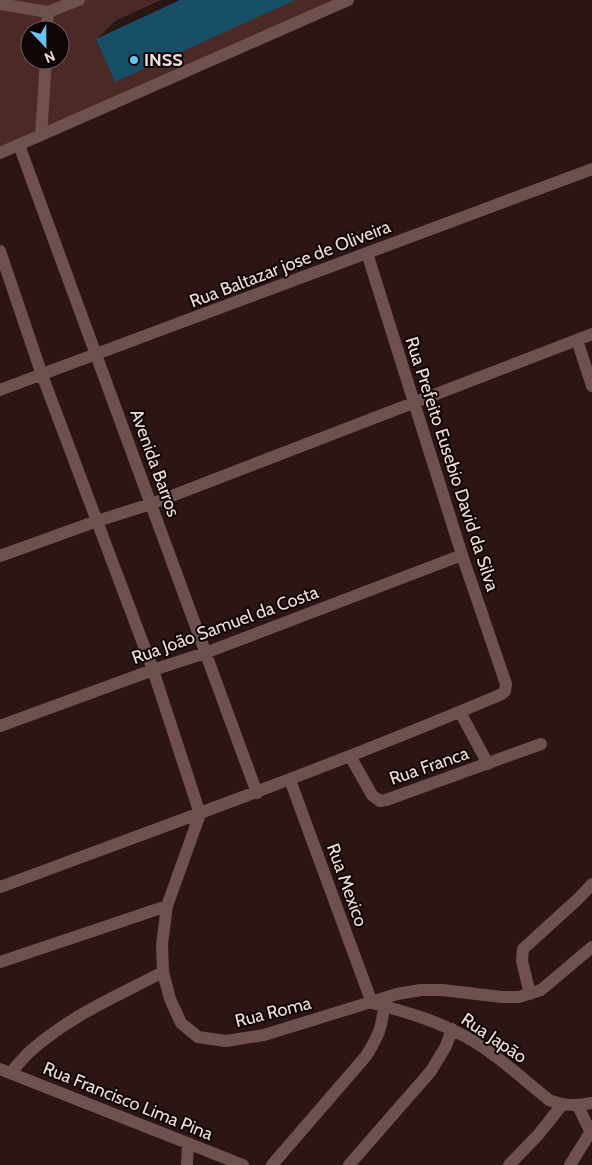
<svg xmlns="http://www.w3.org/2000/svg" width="592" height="1165" font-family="Cabin,sans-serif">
	<rect width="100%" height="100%" fill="#2d1514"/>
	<path fill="#4b2927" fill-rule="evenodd" d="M 0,0 L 343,0 L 0,153 ZM 30,30 L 60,30 L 60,60 L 30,60 Z"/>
	<path fill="#0007" d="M 161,0 L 292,0 L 97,39 L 115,21 Z"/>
	<path fill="#174f67" d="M 180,0 L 295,0 L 115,82 L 96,39 Z"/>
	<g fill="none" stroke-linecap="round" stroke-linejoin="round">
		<path stroke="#6e514f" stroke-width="12" d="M 0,4 L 48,12 L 47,30
			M 48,12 L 79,0
			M 41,135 L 46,60
			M 19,145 L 257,793
			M 0,153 L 348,0
			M 0,251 L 42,375 L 153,670 L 200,814 L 167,906 L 162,944 L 163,972 L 170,999 L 181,1023 L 198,1037 L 226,1041 L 264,1035 L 397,994 L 421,990 L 442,990 L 502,997 L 519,997 L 541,990 L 592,947
			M 577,340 L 592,386
			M 0,390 L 592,169
			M 0,556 L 97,521 L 151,504 L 592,334
			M 460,712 L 488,764
			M 0,726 L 153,670 L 205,653 L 462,555
			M 350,756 L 372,795 L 380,801 L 386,800 L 541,744
			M 290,780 L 372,1003
			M 0,887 C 168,825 337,764 502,694 L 505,691 L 506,684 L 462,555 L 367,253
			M 0,962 L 167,906
			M 530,994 L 522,961 L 523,949 L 579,898 L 592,884
			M 372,1003 C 407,1012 442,1022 473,1041 C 500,1057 524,1080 549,1100 C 564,1106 576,1106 592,1103
			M 0,1069 L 243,1165
			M 10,1073 C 18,1065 25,1055 34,1048 C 72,1015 119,995 163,972
			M 578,1106 L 592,1135
			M 187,1165 L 188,1143
			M 272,1165 L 366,1056 C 378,1037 382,1028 384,1006
			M 349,1165 L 431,1071 L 446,1046 L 452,1029
			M 509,1165 L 538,1135 L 562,1105
			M 570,1165 L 590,1133"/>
	</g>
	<circle fill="#67c4f0" stroke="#0e0504" stroke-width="2" cx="134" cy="60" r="5"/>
	<g text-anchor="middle" stroke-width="4" stroke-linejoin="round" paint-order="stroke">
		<g font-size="18" font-weight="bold" fill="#efdddb" stroke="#0e0504" text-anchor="start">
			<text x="144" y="66">INSS</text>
		</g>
		<g font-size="18" fill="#efdddb" stroke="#0e0504">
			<text transform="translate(290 264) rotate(-21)" y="6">Rua Baltazar jose de Oliveira</text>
			<text transform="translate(155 463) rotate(70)" y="6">Avenida Barros</text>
			<text transform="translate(452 464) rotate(72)" y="6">Rua Prefeito Eusebio David da Silva</text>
			<text transform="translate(225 625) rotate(-20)" y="6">Rua João Samuel da Costa</text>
			<text transform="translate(429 766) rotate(-19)" y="6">Rua Franca</text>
			<text transform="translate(347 885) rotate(70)" y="6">Rua Mexico</text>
			<text transform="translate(273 1012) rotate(-14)" y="6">Rua Roma</text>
			<text transform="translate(494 1038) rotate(34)" y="6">Rua Japão</text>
			<text transform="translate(128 1101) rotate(22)" y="6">Rua Francisco Lima Pina</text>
		</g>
	</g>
	<g transform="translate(45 45) rotate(158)"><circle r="24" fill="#0e0504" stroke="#685b5a"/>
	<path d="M0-4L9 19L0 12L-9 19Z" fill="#67c4f0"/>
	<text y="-8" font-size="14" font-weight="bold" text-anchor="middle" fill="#efdddb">N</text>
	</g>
</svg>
